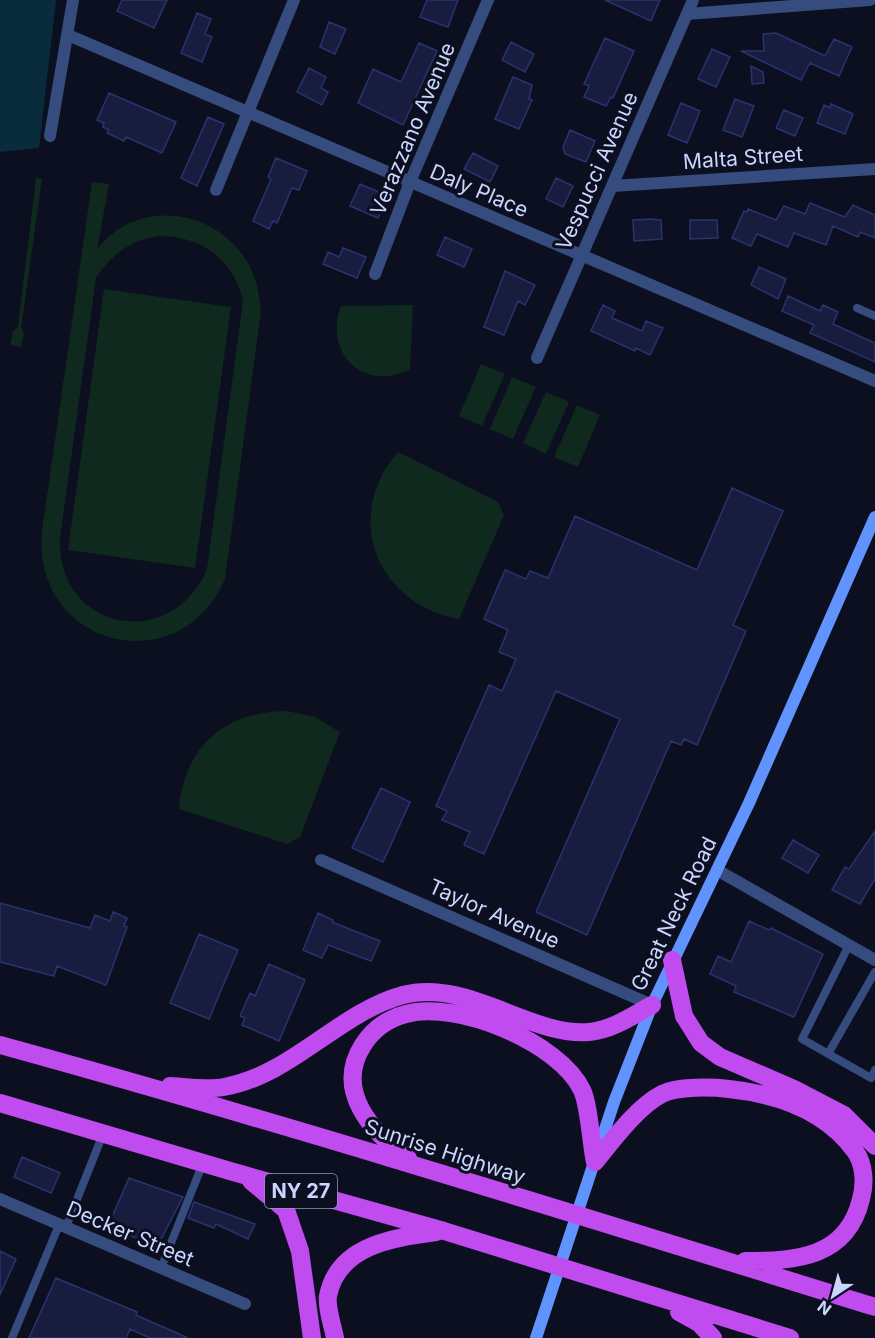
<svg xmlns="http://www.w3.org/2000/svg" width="875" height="1338" font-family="Inter,sans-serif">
	<rect width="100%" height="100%" fill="#0c0f1f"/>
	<path fill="#0f291f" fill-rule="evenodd" d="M 36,178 L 42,179 L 21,328 L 24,333 L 21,347 L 10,345 L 13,331 L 18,327 Z
		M 92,182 L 109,184 L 97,250 C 130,204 200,205 237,248 C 253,266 259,287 261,311 L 225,579 C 179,685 31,646 42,531 ZM 158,236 C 201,236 232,258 243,300 L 207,569 C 171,654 56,630 60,538 L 96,278 C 111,254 130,241 158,236 Z
		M 104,289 L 231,307 L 195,568 L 68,550 Z
		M 413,305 L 410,369 C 364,393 323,353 341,306 Z
		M 481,364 L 505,374 L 482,426 L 459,416 Z
		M 512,377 L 536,387 L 513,439 L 490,429 Z
		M 546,392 L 569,402 L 546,454 L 523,443 Z
		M 577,405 L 600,415 L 578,467 L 554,457 Z
		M 398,452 L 498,502 L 504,515 L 459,619 C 376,604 342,516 398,452 Z
		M 287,711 L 315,717 L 340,732 L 300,837 L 287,844 L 179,809 C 184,747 225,711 287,711 Z"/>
	<path fill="#082c3c" d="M 0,0 L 56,0 L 39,148 L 0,152 Z"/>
	<path fill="#181d40" stroke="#29336d" stroke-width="1.5" d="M 122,0 L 167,0 L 154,28 L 117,11 Z
		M 427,0 L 458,0 L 448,27 L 420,17 Z
		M 605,0 L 660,0 L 651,21 Z
		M 197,13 L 211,19 L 205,34 L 212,37 L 202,62 L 181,53 Z
		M 329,22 L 346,29 L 335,54 L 320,47 Z
		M 776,33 L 825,56 L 834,39 L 852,47 L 839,76 L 810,63 L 801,80 L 741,51 L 764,51 L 763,34 Z
		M 605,38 L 634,51 L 613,98 L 611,97 L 606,106 L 584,97 L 589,86 L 584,84 Z
		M 511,42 L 534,54 L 525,72 L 502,60 Z
		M 419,43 L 437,51 L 403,125 L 358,103 L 373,69 L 401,82 Z
		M 712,49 L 730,57 L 716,87 L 698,79 Z
		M 751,66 L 763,72 L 764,83 L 752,84 Z
		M 309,68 L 326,77 L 321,88 L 328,92 L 322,105 L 297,92 Z
		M 513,77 L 532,85 L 529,99 L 532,100 L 519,129 L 495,119 Z
		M 109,93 L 176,122 L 162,153 L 126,137 L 124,141 L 107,133 L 109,130 L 103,127 L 104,123 L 97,120 Z
		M 735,99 L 754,106 L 742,137 L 723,130 Z
		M 681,103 L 700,111 L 687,143 L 668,135 Z
		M 831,104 L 853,114 L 845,134 L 817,123 L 824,105 L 830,108 Z
		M 784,110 L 803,118 L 795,136 L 776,128 Z
		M 208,117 L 224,124 L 197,186 L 181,178 Z
		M 570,130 L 595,141 L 586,162 L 565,154 L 563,147 Z
		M 473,153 L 498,166 L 490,182 L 464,169 Z
		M 276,158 L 307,171 L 299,190 L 292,188 L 277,223 L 273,221 L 269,229 L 253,221 L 271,179 L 268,177 Z
		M 556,178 L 573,186 L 563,207 L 546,199 Z
		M 360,184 L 388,196 L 378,218 L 350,206 Z
		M 810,203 L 845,217 L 853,205 L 875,215 L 875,238 L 860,232 L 858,237 L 833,226 L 826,245 L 794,233 L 788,247 L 757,234 L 751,246 L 732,238 L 744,211 L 747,212 L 748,209 L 776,220 L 784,206 L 805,214 Z
		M 650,219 L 661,220 L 662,239 L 634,241 L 633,220 Z
		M 690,220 L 717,220 L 718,238 L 690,239 Z
		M 445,237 L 472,249 L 464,267 L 437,255 Z
		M 343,248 L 366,257 L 357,278 L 323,264 L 328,252 L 339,257 Z
		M 759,267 L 786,279 L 778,299 L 751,285 Z
		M 505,271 L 535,285 L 525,305 L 518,301 L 504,335 L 484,327 Z
		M 788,296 L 820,311 L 823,305 L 838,312 L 833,324 L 875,343 L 875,362 L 810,333 L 814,325 L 782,311 Z
		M 603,305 L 615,311 L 612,318 L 642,331 L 646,321 L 663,328 L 650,355 L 636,348 L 635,351 L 591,331 Z
		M 732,488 L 783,511 L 733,625 L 746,631 L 697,745 L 684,739 L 681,745 L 671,741 L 587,935 L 536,912 L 620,719 L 556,691 L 484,854 L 464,845 L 470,832 L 442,820 L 447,811 L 436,806 L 489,685 L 502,691 L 516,659 L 499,652 L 508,630 L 484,619 L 505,570 L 526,579 L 530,571 L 548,578 L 575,516 L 697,570 Z
		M 381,788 L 410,802 L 383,862 L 352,848 Z
		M 875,831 L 875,879 L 860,904 L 832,890 L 845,867 L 849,869 Z
		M 793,840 L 819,855 L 808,873 L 782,858 Z
		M 0,903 L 90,928 L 95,915 L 110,921 L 113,912 L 127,918 L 124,926 L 127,927 L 106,985 L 57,966 L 54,976 L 0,962 Z
		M 318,913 L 333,920 L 332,922 L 380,941 L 371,961 L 328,945 L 322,958 L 303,950 Z
		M 749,921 L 769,930 L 771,928 L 823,954 L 794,1017 L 734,992 L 736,986 L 710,974 L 718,956 L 731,962 Z
		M 199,934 L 238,950 L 209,1019 L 170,1003 Z
		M 269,964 L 305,980 L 279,1041 L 242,1025 L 245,1018 L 240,1016 L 250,993 L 255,996 Z
		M 22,1157 L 60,1173 L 51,1193 L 14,1177 Z
		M 129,1178 L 183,1197 L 157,1247 L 108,1226 Z
		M 194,1202 L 255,1224 L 248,1239 L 216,1224 L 214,1228 L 188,1218 Z
		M 0,1251 L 16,1259 L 0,1295 Z
		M 56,1278 L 137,1312 L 136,1315 L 188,1338 L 150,1338 L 130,1329 L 126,1338 L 29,1338 Z"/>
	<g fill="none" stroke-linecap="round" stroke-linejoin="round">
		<path stroke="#364c7f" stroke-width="8" d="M 857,308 L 875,316
			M 849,945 L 802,1039 L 871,1078 L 875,1070
			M 828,1054 L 875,972
			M 66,1227 L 103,1134
			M 161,1268 L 203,1163
			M 12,1338 L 59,1225"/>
		<path stroke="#364c7f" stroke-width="12" d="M 687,14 L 870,0
			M 68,35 L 875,381
			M 50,136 L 73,0
			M 613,186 L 875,169
			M 216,190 L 294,0
			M 375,274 L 410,182 L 488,0
			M 537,358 L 693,0
			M 321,860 L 652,1005
			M 717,870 L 875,960
			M 0,1199 L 245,1304"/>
		<path stroke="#6193ff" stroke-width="12" d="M 536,1338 L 614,1102 L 652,1005 L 749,803 L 875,517"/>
		<path stroke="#c04bee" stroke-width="18" d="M 672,960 L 684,1016 L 701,1043 L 720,1057 L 794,1089 L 844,1115 L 875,1146
			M 0,1045 C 294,1126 584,1217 875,1307
			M 170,1086 C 187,1087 207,1090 224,1087 C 292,1075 338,1013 403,995 C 467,978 531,1037 589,1032 C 612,1030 632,1016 652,1005
			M 0,1103 L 230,1171 L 444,1231 L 790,1338
			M 408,1158 C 371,1132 334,1090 363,1045 C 373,1029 387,1019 406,1014 C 456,1000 559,1042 582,1090 C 589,1104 591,1144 595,1162
			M 595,1162 C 612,1141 638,1106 662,1094 C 677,1086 712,1087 729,1089 C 777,1094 826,1111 855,1151 C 865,1165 865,1185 861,1199 C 847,1258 796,1261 745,1261
			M 251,1181 L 286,1210 L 300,1251 L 312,1338
			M 679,1312 L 699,1323 L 713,1338
			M 335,1338 C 333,1326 326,1308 328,1296 C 338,1245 393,1238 436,1232"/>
	</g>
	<g text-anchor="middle" stroke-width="6" stroke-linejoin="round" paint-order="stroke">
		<rect fill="#0c0f1f" stroke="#919abc" stroke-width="1.5" x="265" y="1174" width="72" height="34" rx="4.5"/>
		<g font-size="20" font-weight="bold" fill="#cad6ff">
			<text x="301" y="1198">NY 27</text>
		</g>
		<g font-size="21" fill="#cad6ff" stroke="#0c0f1f">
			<text transform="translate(413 129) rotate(-67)" y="7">Verazzano Avenue</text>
			<text transform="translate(743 158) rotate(-4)" y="7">Malta Street</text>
			<text transform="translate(597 171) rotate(-66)" y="7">Vespucci Avenue</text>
			<text transform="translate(479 191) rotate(23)" y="7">Daly Place</text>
			<text transform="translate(494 914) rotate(24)" y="7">Taylor Avenue</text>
			<text transform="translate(674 914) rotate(-64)" y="7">Great Neck Road</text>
			<text transform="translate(445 1152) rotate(18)" y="7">Sunrise Highway</text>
			<text transform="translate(130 1234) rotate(23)" y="7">Decker Street</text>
		</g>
	</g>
	<g transform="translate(833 1296) rotate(216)" stroke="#0c0f1f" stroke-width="4.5" paint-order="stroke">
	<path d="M0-4.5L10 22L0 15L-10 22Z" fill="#cad6ff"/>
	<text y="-9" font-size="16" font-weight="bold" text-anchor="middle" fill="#cad6ff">N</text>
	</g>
</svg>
